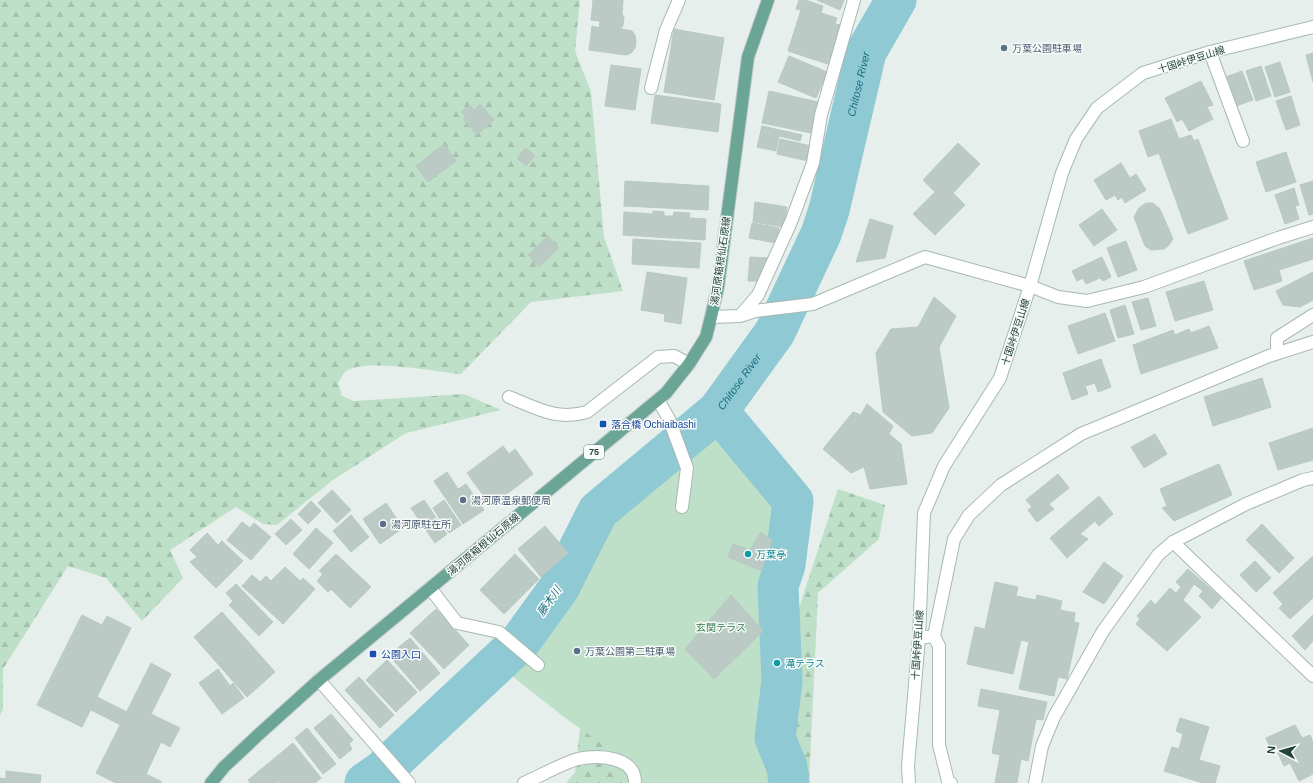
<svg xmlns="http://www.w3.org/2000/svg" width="1313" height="783" font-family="Helvetica,'Noto Sans JP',sans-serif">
	<defs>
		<pattern id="forest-firs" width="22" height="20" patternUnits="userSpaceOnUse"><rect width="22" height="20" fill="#bfe0c8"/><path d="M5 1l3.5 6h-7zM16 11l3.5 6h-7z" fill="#a4c1ad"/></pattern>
	</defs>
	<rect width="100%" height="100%" fill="#e6efeb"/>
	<path fill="url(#forest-firs)" d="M 0,0 L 580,0 L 575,51 L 591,92 L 604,237 L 623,291 L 531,302 L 461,374 C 438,372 361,357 345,372 C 342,375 340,380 338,383 L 342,396 L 354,401 L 464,394 L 501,410 L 406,433 L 333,480 L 277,525 L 263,524 L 236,507 L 170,550 L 183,578 L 142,621 L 106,578 L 68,566 L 3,669 L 3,709 L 0,716 Z
		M 838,489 L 885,505 L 879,539 L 818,593 L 809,783 L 566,783 L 575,772 L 585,685 L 716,702 L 799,608 Z"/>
	<path fill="#bfe0c8" d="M 718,411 L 793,501 L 785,565 L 778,586 L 782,681 L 775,738 L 787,767 L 789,783 L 640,783 L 641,777 L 635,767 L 568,720 L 503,669 L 604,517 Z"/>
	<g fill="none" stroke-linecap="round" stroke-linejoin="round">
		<g stroke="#8ec9d4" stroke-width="41">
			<path d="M 365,783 L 381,772 L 520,642 L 559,588 L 598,511 L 718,411"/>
			<path id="s1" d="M 789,783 L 787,767 L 775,738 L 782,681 L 778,586 L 785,565 L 793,501 L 718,411 L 775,332 L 821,234 L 829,210 L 866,52 L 896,0"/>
		</g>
	</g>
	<path fill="#bbcac4" stroke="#b8c9c2" d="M 593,0 L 623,0 L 622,14 L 624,17 L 623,25 L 621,29 L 632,31 L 635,35 L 636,42 L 635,48 L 631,53 L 626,55 L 589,50 L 592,26 L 599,28 L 600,21 L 591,20 Z
		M 799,0 L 805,0 L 823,6 L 821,13 L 837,18 L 835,24 L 841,25 L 828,64 L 788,51 L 801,10 L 796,9 Z
		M 817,0 L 844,0 L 840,10 Z
		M 674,29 L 724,38 L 714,100 L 664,92 Z
		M 1313,53 L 1313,82 L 1306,55 Z
		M 789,56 L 827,72 L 816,98 L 778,82 Z
		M 1280,62 L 1290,92 L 1275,97 L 1265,67 Z
		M 611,65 L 641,69 L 635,110 L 605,106 Z
		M 1261,66 L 1271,96 L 1256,101 L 1246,71 Z
		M 1242,71 L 1253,100 L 1233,107 L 1223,78 Z
		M 1201,81 L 1213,105 L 1207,107 L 1213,119 L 1189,131 L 1182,119 L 1177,122 L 1165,98 Z
		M 769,91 L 818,102 L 811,133 L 762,123 Z
		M 655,95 L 721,104 L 718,132 L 651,123 Z
		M 1291,96 L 1300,125 L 1286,130 L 1276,101 Z
		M 480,104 L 494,120 L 477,135 L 463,119 L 466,117 L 461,112 L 470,105 L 474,110 Z
		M 1171,119 L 1179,139 L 1191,135 L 1194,141 L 1198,139 L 1228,219 L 1188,234 L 1159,153 L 1148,157 L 1139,131 Z
		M 762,126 L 802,135 L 800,141 L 779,136 L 776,151 L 757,147 Z
		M 780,139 L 811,146 L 808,161 L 777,154 Z
		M 958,143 L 980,164 L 953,193 L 965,205 L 935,235 L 913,214 L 935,192 L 923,180 Z
		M 444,144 L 456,161 L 428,182 L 416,166 Z
		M 526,148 L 535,156 L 526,166 L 517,158 Z
		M 1286,152 L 1296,182 L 1266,192 L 1256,162 Z
		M 1121,163 L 1130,178 L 1136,174 L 1146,190 L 1125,203 L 1122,197 L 1118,200 L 1115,195 L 1106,200 L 1094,180 Z
		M 625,181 L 709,186 L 708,210 L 624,206 Z
		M 1313,181 L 1313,214 L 1309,215 L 1300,185 Z
		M 1294,188 L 1299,205 L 1295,206 L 1299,219 L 1285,224 L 1275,195 Z
		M 755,202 L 787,207 L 784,227 L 753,222 Z
		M 1146,203 L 1153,203 L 1160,209 L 1173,239 L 1169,245 L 1164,249 L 1151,250 L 1145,246 L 1134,217 L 1139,208 Z
		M 1102,209 L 1117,230 L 1094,246 L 1079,225 Z
		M 653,211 L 664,212 L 664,216 L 673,216 L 674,212 L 690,213 L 689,218 L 706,219 L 705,240 L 623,235 L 624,212 L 653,214 Z
		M 870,219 L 893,226 L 885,258 L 856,262 Z
		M 752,223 L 779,228 L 776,243 L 749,238 Z
		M 548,236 L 559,248 L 539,267 L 528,255 Z
		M 1313,238 L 1313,259 L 1279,270 L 1282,281 L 1254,290 L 1244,261 Z
		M 633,239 L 701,243 L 699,268 L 632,264 Z
		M 1126,241 L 1137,270 L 1118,277 L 1107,248 Z
		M 750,257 L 770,258 L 759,281 L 748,281 Z
		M 1102,257 L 1111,277 L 1103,281 L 1100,278 L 1086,284 L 1083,278 L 1077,281 L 1072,271 Z
		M 647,272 L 687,278 L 681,324 L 664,321 L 665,314 L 641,310 Z
		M 1313,272 L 1313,300 L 1300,307 L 1283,305 L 1276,291 Z
		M 1204,281 L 1213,310 L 1175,321 L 1166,292 Z
		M 934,297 L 956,316 L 939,347 L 949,408 L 932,433 L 912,436 L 883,412 L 876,353 L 891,329 L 918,327 Z
		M 1148,298 L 1156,326 L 1141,330 L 1132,302 Z
		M 1125,305 L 1134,334 L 1118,338 L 1110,310 Z
		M 1105,313 L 1115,341 L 1078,354 L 1068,326 Z
		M 1209,326 L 1218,348 L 1141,374 L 1133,345 L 1173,330 L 1175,335 L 1189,329 L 1191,333 Z
		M 1101,359 L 1111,387 L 1098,392 L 1095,383 L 1085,386 L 1088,394 L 1072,400 L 1063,373 Z
		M 1262,378 L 1271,407 L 1213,426 L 1204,397 Z
		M 867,404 L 893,426 L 889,434 L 901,444 L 907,484 L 870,489 L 864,467 L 851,473 L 823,449 L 853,412 L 861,415 Z
		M 1313,428 L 1313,460 L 1278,470 L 1269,443 Z
		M 1155,434 L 1167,454 L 1144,468 L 1131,447 Z
		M 503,446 L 509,454 L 515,449 L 533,474 L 491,506 L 467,473 Z
		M 1219,464 L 1232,495 L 1174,521 L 1162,508 L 1167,506 L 1160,489 Z
		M 447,472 L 458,489 L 466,484 L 484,510 L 463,524 L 434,481 Z
		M 1058,474 L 1069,488 L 1049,504 L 1054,509 L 1037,522 L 1028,510 L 1032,507 L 1026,500 Z
		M 332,490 L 351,510 L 337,523 L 318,503 Z
		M 1099,496 L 1113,514 L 1099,526 L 1095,521 L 1080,534 L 1088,539 L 1067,558 L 1050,538 Z
		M 424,500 L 447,534 L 435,543 L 411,508 Z
		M 444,500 L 461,525 L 449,533 L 433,508 Z
		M 311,501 L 321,511 L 308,524 L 298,514 Z
		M 386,503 L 403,528 L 380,544 L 363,519 Z
		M 351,515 L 369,537 L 351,552 L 333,531 Z
		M 291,519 L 302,530 L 286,545 L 275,534 Z
		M 242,522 L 250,528 L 254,523 L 271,537 L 251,560 L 227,540 Z
		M 1262,524 L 1294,558 L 1279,573 L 1246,540 Z
		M 545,526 L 568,553 L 541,577 L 518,549 Z
		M 316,528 L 333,543 L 309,569 L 293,554 Z
		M 761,532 L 772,540 L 761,571 L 728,557 L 733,544 L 750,550 Z
		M 207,533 L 218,545 L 222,541 L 243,561 L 216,588 L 190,562 L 197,557 L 190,550 Z
		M 336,554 L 371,587 L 350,608 L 331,589 L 328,592 L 317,581 L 323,574 L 319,571 Z
		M 515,554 L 539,579 L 504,614 L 480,590 Z
		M 1313,556 L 1313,598 L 1290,619 L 1279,608 L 1283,604 L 1273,593 Z
		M 1255,561 L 1271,578 L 1256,592 L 1240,575 Z
		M 1104,562 L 1123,576 L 1104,604 L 1083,592 Z
		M 285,567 L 300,581 L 303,578 L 315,589 L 283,624 L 242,586 L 252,575 L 260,582 L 266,576 L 271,581 Z
		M 1188,569 L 1221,598 L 1212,609 L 1199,596 L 1203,591 L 1194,584 L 1183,600 L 1201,617 L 1167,651 L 1136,624 L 1140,619 L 1137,616 L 1151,600 L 1155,605 L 1170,588 L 1176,593 L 1181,587 L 1176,582 Z
		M 995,582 L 1018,587 L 1016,596 L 1036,600 L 1037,595 L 1062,601 L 1060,610 L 1075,613 L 1074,622 L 1079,623 L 1067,679 L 1058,677 L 1054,696 L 1019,689 L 1029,642 L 1021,640 L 1013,674 L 967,664 L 975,627 L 985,629 Z
		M 236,584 L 273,622 L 259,636 L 229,605 L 233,601 L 226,593 Z
		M 731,595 L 763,631 L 714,679 L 685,649 Z
		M 436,609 L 469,645 L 444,669 L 410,633 Z
		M 222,612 L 275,672 L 247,697 L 194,637 Z
		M 82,615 L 102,625 L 107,616 L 131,628 L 82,727 L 37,705 Z
		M 1313,615 L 1313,641 L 1305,650 L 1292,636 Z
		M 410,638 L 440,673 L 420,691 L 389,655 Z
		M 387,660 L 417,692 L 396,712 L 366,680 Z
		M 151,663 L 171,674 L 151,714 L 180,728 L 170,747 L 161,742 L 146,774 L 162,782 L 161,783 L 116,783 L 96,773 Z
		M 218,669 L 230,686 L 233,683 L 244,698 L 222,714 L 199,683 Z
		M 359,677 L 394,715 L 380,728 L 345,690 Z
		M 981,689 L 1047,702 L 1043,720 L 1036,719 L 1028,761 L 1021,759 L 1017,783 L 995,783 L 1000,755 L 992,753 L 1000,710 L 978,706 Z
		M 97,697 L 127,712 L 121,725 L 91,710 Z
		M 331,714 L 353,740 L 349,744 L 352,749 L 340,759 L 314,728 Z
		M 1180,718 L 1209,727 L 1199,760 L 1220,766 L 1215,783 L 1203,783 L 1164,771 L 1172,747 L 1179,749 L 1183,734 L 1176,731 Z
		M 1295,725 L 1302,738 L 1310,735 L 1313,742 L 1313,774 L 1299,781 L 1290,763 L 1284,766 L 1277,751 L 1272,753 L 1266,738 Z
		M 307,728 L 336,764 L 323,774 L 295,738 Z
		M 293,743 L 321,778 L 315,783 L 280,783 L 279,781 L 276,783 L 250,783 L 248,780 Z
		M 6,771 L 41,775 L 40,783 L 0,783 L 0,778 L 6,779 Z"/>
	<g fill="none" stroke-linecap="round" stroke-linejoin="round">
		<g stroke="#a8b8b2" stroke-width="14">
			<path id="service" d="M 1210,52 L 1243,141
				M 651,88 L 666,30 L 679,0
				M 1277,353 L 1277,338 L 1313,315
				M 658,400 L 669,419 L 687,468 L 682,507
				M 1173,542 L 1313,676"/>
		</g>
		<g stroke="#a8b8b2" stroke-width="14">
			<path id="minor" d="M 740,316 L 758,295 L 791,222 L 813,163 L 821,115 L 854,0
				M 711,317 L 740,316 L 755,311 L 813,304 L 925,257 L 1030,286 L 1058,297 L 1087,301 L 1144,287 L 1278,238 L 1313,227
				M 509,397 C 536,408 557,421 587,412 L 658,357 L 674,356 L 689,364
				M 430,588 L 457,623 L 499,632 L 538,665
				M 934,636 L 939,646 L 939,745 L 948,781 L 951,783
				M 919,638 L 934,636 L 954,539 L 969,515 L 1001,485 L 1081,434 L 1269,356 L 1313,342
				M 319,680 L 409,783
				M 524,783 C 540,776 563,763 578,759 C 598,755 636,756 635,783
				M 1035,783 L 1042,746 L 1054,717 L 1103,631 L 1158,555 L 1173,542 L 1246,504 L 1303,480 L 1313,478"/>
		</g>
		<g stroke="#a4bbb3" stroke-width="14">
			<path id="secondary" d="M 909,783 L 908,766 L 919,638 L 924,513 L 944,466 L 1000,378 L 1030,286 L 1062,173 L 1076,139 L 1097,108 L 1143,73 L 1210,52 L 1313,27"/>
		</g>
		<g stroke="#c2cac8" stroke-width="14">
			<path id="primary" d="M 211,783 L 224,767 L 257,736 L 319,680 L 666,393 L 689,364 L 706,337 L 711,317 L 718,287 L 748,57 L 768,0"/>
		</g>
		<use href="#service" stroke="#fff" stroke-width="12"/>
		<use href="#minor" stroke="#fff" stroke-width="12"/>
		<use href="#secondary" stroke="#fff" stroke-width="12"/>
		<use href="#primary" stroke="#6aa596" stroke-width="12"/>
	</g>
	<g fill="#5c6f8a" stroke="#f7fbf9" stroke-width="1.5">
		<circle cx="1004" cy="48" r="4"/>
		<circle cx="463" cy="500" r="4"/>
		<circle cx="383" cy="524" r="4"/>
		<circle cx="577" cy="651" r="4"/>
	</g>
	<g fill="#1a4fb4" stroke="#f7fbf9" stroke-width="1.5">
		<rect x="599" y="420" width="8" height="8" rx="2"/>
		<rect x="369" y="650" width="8" height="8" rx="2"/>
	</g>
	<g fill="#0f9aa8" stroke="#f7fbf9" stroke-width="1.5">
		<circle cx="748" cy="554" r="4"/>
		<circle cx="777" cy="663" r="4"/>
	</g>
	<g text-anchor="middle" stroke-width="3" stroke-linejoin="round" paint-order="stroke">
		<rect fill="#f7fbf9" stroke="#637a73" stroke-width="1" x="584" y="445" width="20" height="14" rx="3"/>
		<g font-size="9" font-weight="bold" fill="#24423a">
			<text x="594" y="455">75</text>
		</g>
		<g font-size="10" fill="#4e5e75" stroke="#f7fbf9" text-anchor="start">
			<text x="1012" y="52">万葉公園駐車場</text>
			<text x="471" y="504">湯河原温泉郵便局</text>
			<text x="391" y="528">湯河原駐在所</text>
			<text x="585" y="655">万葉公園第二駐車場</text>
		</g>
		<g font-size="10" fill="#24423a" stroke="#f7fbf9">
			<text transform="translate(1191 59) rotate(-17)" y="4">十国峠伊豆山線</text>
			<text transform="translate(720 261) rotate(-82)" y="4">湯河原箱根仙石原線</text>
			<text transform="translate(1015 332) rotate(-72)" y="4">十国峠伊豆山線</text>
			<text transform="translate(483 544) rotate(-40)" y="4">湯河原箱根仙石原線</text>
			<text transform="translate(917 645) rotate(-86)" y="4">十国峠伊豆山線</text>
		</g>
		<g font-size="10" fill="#164399" stroke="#f7fbf9" text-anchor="start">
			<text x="611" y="428">落合橋 Ochiaibashi</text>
			<text x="381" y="658">公園入口</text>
		</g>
		<g font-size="10" fill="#0d838f" stroke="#f7fbf9" text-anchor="start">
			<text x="756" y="558">万葉亭</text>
			<text x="785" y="667">滝テラス</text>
		</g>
		<g font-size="10" fill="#2d7a4b" stroke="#f7fbf9">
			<text x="721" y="631">玄関テラス</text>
		</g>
		<g font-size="11" font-style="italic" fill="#1c6f80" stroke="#f7fbf9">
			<text dy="4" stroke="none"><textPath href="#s1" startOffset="764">Chitose River</textPath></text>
			<text dy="4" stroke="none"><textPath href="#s1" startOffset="440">Chitose River</textPath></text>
			<text transform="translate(549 601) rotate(-55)" y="4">藤木川</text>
		</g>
	</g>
	<g transform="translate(1281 751) rotate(276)" stroke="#f7fbf9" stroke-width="3" paint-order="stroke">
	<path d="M0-3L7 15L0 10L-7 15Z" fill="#24423a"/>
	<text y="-6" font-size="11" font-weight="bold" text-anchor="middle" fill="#24423a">N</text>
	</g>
</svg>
